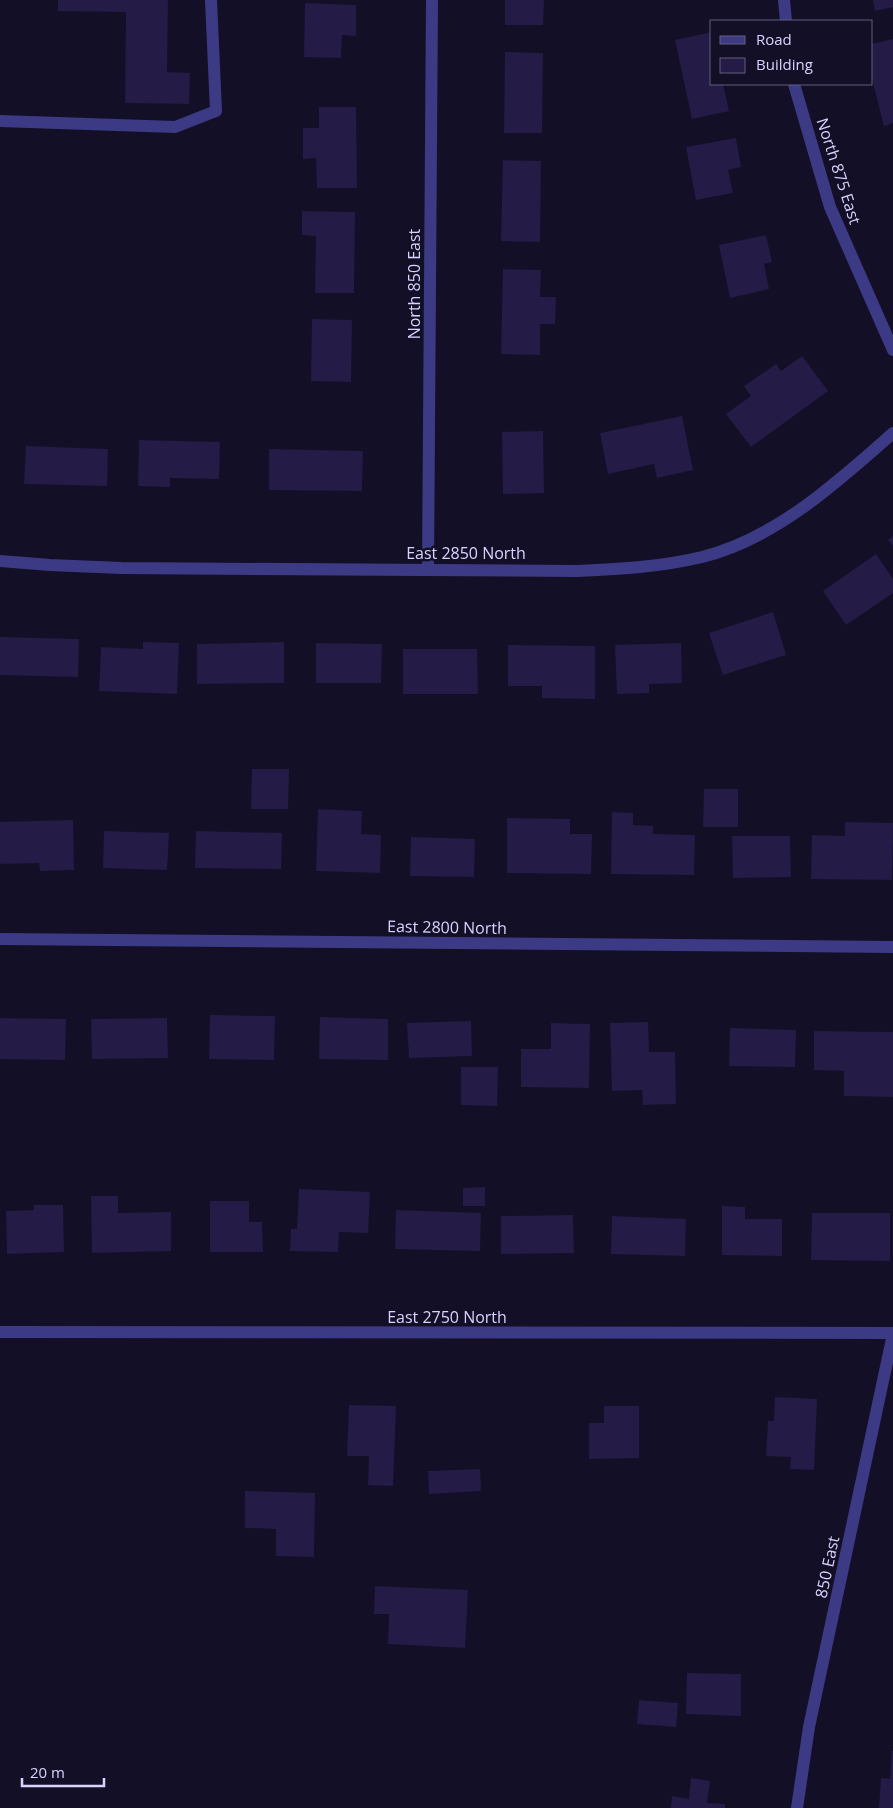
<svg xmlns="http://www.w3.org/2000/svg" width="893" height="1808" font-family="'Open Sans',sans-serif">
	<rect width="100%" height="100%" fill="#130f26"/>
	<path fill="#241b47" d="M 58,0 L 168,0 L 167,72 L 190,73 L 189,104 L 125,103 L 126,12 L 58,11 Z
		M 505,0 L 544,0 L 543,25 L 505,25 Z
		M 873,0 L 893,0 L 893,7 L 875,11 Z
		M 305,3 L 356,5 L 356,36 L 342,35 L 341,58 L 304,57 Z
		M 712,32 L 712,84 L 723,84 L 729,111 L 692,119 L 675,40 Z
		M 893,39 L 893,123 L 884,126 L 872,79 L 872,44 Z
		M 505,52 L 543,53 L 542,133 L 504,133 Z
		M 319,107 L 356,107 L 357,188 L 317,188 L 316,158 L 303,159 L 303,128 L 319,128 Z
		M 736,138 L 741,167 L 728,170 L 733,193 L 696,200 L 686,147 Z
		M 503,160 L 541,161 L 540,242 L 501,241 Z
		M 302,211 L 355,212 L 354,293 L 315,293 L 316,236 L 302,235 Z
		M 766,235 L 772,262 L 764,264 L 769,289 L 730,298 L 719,245 Z
		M 503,269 L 541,270 L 540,297 L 556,297 L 555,324 L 540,324 L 540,355 L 501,354 Z
		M 312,319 L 352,320 L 351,382 L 311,381 Z
		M 802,356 L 828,391 L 751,447 L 726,414 L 751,396 L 744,386 L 776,364 L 781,371 Z
		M 682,416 L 693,470 L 657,478 L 654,464 L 608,474 L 600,433 Z
		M 543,431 L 544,493 L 503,494 L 502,432 Z
		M 139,440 L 220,442 L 219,479 L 170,478 L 170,487 L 138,486 Z
		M 26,446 L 108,449 L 107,486 L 24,484 Z
		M 269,449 L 363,451 L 362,491 L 269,490 Z
		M 893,536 L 893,546 L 888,540 Z
		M 876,554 L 893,579 L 893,593 L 846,625 L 823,591 Z
		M 773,612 L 786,655 L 723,675 L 709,633 Z
		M 0,637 L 79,639 L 78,677 L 0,675 Z
		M 143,642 L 179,643 L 177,694 L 99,691 L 101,647 L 143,649 Z
		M 284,642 L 284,683 L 197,684 L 197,644 Z
		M 316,643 L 382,644 L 381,683 L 316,683 Z
		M 681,643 L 682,683 L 649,684 L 649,693 L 617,694 L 615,645 Z
		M 508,645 L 595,646 L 595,699 L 542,698 L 542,686 L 508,686 Z
		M 403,649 L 477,649 L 478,694 L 403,694 Z
		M 252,769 L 289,769 L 288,809 L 251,809 Z
		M 704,789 L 738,789 L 738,827 L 703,827 Z
		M 318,809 L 362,811 L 361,834 L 381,835 L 380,873 L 316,871 Z
		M 612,812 L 633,813 L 633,825 L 653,826 L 653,834 L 695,835 L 694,875 L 611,874 Z
		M 507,818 L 570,819 L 570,834 L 592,834 L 591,874 L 507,873 Z
		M 73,820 L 74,870 L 40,871 L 39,863 L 0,864 L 0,822 Z
		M 845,822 L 893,823 L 892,880 L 811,879 L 812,835 L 845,836 Z
		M 104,831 L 169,833 L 167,870 L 103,868 Z
		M 196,831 L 282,833 L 281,869 L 195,868 Z
		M 732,836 L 790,836 L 791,877 L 733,878 Z
		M 411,837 L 475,839 L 474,877 L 410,876 Z
		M 210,1015 L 275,1016 L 274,1060 L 209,1059 Z
		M 320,1017 L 388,1019 L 388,1060 L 319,1059 Z
		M 0,1018 L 66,1019 L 65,1060 L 0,1059 Z
		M 167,1018 L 168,1058 L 92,1059 L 91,1019 Z
		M 471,1021 L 472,1056 L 409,1058 L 407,1023 Z
		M 648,1022 L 649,1052 L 675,1052 L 676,1104 L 643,1105 L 642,1090 L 612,1091 L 610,1023 Z
		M 551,1023 L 590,1024 L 589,1088 L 521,1087 L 521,1049 L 551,1049 Z
		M 730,1028 L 796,1030 L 795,1067 L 729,1066 Z
		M 814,1031 L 893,1032 L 893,1097 L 844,1096 L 844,1071 L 814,1070 Z
		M 461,1067 L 498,1067 L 497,1106 L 461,1105 Z
		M 485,1187 L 485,1206 L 463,1206 L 463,1188 Z
		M 299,1189 L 370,1192 L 368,1233 L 339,1232 L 338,1252 L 290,1251 L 291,1229 L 297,1229 Z
		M 91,1196 L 118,1196 L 118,1213 L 171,1212 L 171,1251 L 92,1253 Z
		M 210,1201 L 249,1201 L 249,1222 L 262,1222 L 263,1252 L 210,1252 Z
		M 34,1205 L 63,1205 L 64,1252 L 7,1254 L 6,1211 L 34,1210 Z
		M 722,1206 L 745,1207 L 745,1219 L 782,1219 L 782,1256 L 722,1255 Z
		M 396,1210 L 481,1213 L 480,1251 L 395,1249 Z
		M 812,1213 L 890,1213 L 890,1261 L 811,1260 Z
		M 573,1215 L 574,1253 L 501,1254 L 501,1216 Z
		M 612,1216 L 686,1219 L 685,1256 L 611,1254 Z
		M 775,1397 L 817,1399 L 814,1470 L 790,1469 L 791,1457 L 766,1456 L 768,1421 L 774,1421 Z
		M 349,1405 L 396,1406 L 393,1486 L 368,1485 L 369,1456 L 347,1456 Z
		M 604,1406 L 639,1406 L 639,1458 L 589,1459 L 589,1423 L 604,1423 Z
		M 480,1469 L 481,1491 L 429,1494 L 428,1471 Z
		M 245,1491 L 315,1493 L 314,1557 L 276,1556 L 276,1529 L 245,1528 Z
		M 375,1586 L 468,1590 L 465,1648 L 388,1644 L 389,1614 L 374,1614 Z
		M 687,1673 L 741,1674 L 741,1716 L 686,1714 Z
		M 639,1700 L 678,1703 L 676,1727 L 637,1724 Z
		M 892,1751 L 893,1751 L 893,1808 L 879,1808 L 881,1778 L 890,1779 Z
		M 691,1778 L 710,1781 L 707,1803 L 725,1804 L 725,1808 L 671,1808 L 672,1796 L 689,1799 Z"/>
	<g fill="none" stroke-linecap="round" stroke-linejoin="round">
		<path stroke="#3d3a85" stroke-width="12" d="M 0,121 L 175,127 L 216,111 L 211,0"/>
		<path stroke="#3d3a85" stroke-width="12" d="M 784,0 L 786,21
			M 794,84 L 830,207 L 893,350
			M 428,569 L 432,0
			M 0,939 L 893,947
			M 0,1332 L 893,1333
			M 797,1808 L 809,1727 L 893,1334"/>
		<path stroke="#3d3a85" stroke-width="12" d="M 0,561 L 50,565 L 121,568 L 577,571 C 619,569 661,567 702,557 C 777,538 836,483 893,433"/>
	</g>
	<g text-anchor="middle" stroke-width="5" stroke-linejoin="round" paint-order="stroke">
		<g font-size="16" fill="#d9d4ff" stroke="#130f26">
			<text transform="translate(839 171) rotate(72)" y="6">North 875 East</text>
			<text transform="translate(414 284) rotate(-90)" y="6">North 850 East</text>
			<text x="466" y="559">East 2850 North</text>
			<text transform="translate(447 927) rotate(1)" y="6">East 2800 North</text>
			<text x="447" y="1323">East 2750 North</text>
			<text transform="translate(827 1567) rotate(-78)" y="6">850 East</text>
		</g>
	</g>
	<rect x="710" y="20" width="162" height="65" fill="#130f26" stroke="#625e7d"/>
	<rect x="720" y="36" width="25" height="8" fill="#3d3a85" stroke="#625e7d"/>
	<text x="756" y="45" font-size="15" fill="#d9d4ff">Road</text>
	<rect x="720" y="58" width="25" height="15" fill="#241b47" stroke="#625e7d"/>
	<text x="756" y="70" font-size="15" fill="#d9d4ff">Building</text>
	<path d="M22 1778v8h82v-8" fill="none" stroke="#d9d4ff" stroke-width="2.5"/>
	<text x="30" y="1778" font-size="15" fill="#d9d4ff" stroke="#130f26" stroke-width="4" paint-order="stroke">20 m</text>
</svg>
